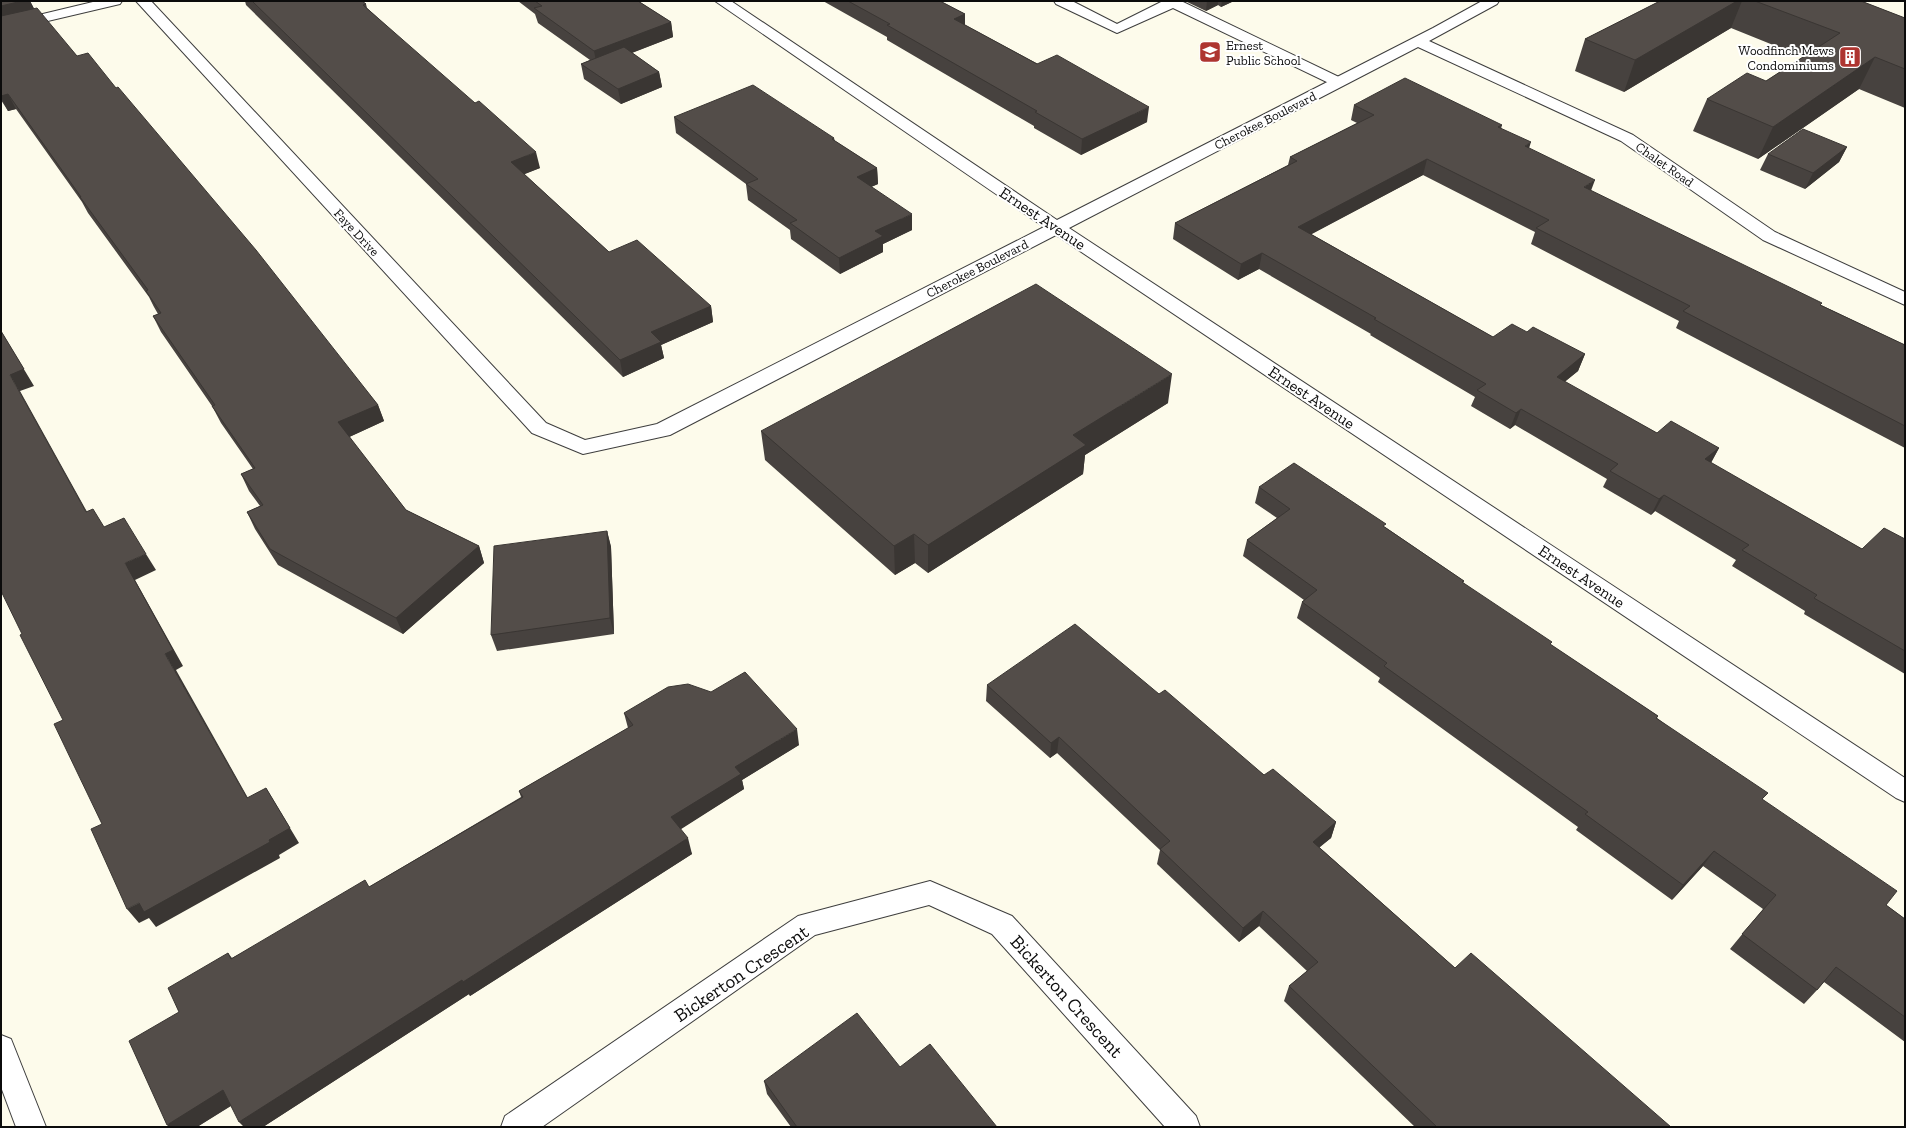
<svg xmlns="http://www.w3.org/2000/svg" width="1906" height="1128" font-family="'Zilla Slab',serif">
	<rect width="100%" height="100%" fill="#fdfbeb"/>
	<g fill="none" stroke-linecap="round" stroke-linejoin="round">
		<g stroke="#3e3e3e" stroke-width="2">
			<path id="service" d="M 1054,1 L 1072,1 L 1117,24 L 1163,1 L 1181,1 L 1343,79 L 1346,82 L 1343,85 L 1333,85 L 1173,8 L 1117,33 L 1056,4 Z"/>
		</g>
		<g stroke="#3e3e3e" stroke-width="2">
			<path id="minor" d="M 97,1 L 122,1 L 120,4 L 1,32 L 1,24 Z
				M 136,1 L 151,1 L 546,423 L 585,440 L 657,424 L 1044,227 L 715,1 L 731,1 L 1057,220 L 1433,28 L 1482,1 L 1499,1 L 1497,4 L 1429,41 L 1633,135 L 1775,232 L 1905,292 L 1905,305 L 1763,240 L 1621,141 L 1418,47 L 1069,228 L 1905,778 L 1905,802 L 1896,798 L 1056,235 L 670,435 L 583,454 L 532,433 Z
				M 930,881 L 1012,916 L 1196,1116 L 1200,1127 L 1165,1127 L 992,934 L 929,905 L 815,935 L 542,1127 L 501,1127 L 505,1116 L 798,916 Z
				M 1,1035 L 11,1039 L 46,1127 L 16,1127 L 1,1087 Z"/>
		</g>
		<use href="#service" fill="#fff" fill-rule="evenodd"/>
		<use href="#minor" fill="#fff" fill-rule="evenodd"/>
	</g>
	<path fill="#47423f" d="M 1,1 L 30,1 L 34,9 L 77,56 L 116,88 L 378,405 L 384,421 L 349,437 L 406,510 L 479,546 L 484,563 L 403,634 L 278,565 L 255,529 L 247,512 L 260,506 L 249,491 L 241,474 L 253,469 L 221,423 L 212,406 L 161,332 L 153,316 L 158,314 L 154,307 L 149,297 L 88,213 L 82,202 L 16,109 L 8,111 L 1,100 Z
		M 245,1 L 362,1 L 366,4 L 367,8 L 540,168 L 524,174 L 609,252 L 711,306 L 713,322 L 661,345 L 664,358 L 623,377 L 246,5 Z
		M 518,1 L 638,1 L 671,22 L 673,37 L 632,53 L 659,72 L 662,87 L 621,104 L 584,79 L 581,64 L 590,60 L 538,23 L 535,14 Z
		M 823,1 L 940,1 L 965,14 L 965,25 L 1147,122 L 1081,155 L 1034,128 L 1034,126 L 887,40 L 887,37 Z
		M 1185,1 L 1234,1 L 1221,7 L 1218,5 L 1206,11 Z
		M 1660,1 L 1861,1 L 1905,18 L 1905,108 L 1859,89 L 1758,159 L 1693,131 L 1707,99 L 1766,81 L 1803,57 L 1731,28 L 1624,92 L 1575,71 L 1585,39 Z
		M 1354,105 L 1502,125 L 1501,129 L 1529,149 L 1591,191 L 1821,305 L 1905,345 L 1905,448 L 1676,328 L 1679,321 L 1531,244 L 1535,232 L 1423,175 L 1311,234 L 1493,337 L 1527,332 L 1585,354 L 1578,371 L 1564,382 L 1657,433 L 1719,448 L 1711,463 L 1862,549 L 1905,539 L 1905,674 L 1804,614 L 1805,611 L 1732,566 L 1736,560 L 1655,511 L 1651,515 L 1603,487 L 1607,479 L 1515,425 L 1510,429 L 1471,406 L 1475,397 L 1370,335 L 1371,334 L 1259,269 L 1238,280 L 1173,239 L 1175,223 L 1288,165 L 1290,157 L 1357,123 L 1351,120 Z
		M 674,117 L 834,138 L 835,141 L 877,168 L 878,184 L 871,187 L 912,230 L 883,244 L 883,252 L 840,274 L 791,239 L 790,230 L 748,200 L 746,184 L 676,133 Z
		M 1847,147 L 1839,162 L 1805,189 L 1760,170 L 1768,154 Z
		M 1168,403 L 1085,455 L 1083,474 L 928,573 L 915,563 L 895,575 L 765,460 L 761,431 Z
		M 1259,487 L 1385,527 L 1464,581 L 1463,583 L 1551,645 L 1658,716 L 1657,718 L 1763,800 L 1886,905 L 1905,919 L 1905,1042 L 1824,982 L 1817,990 L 1804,1004 L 1730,949 L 1763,909 L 1703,866 L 1672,900 L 1576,830 L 1578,827 L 1378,682 L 1380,678 L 1297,618 L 1302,602 L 1304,600 L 1243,556 L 1247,540 L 1277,518 L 1255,503 Z
		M 607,531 L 611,547 L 614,634 L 497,651 L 491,635 Z
		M 987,685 L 1159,694 L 1264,775 L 1336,822 L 1331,838 L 1319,847 L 1455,968 L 1671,1127 L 1415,1127 L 1284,1001 L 1289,986 L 1307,971 L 1259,926 L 1239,942 L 1157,864 L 1160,850 L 1057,753 L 1050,758 L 986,701 Z
		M 624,713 L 799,745 L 742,780 L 744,789 L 680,829 L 692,854 L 470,996 L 469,994 L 263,1127 L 244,1127 L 231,1106 L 197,1127 L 169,1127 L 179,1012 L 228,953 L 232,958 L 369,887 L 521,797 L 519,791 L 628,728 Z
		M 900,1067 L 997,1127 L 791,1127 L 767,1094 L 764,1081 Z"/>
	<path fill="#3a3633" d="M 22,1 L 30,1 L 37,14 L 1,22 L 1,6 Z
		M 1207,1 L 1218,1 L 1218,5 L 1206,11 Z
		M 1222,1 L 1234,1 L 1221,7 Z
		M 1737,1 L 1742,1 L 1731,28 L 1624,92 L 1635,60 Z
		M 965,14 L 965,29 L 954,19 Z
		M 671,22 L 673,37 L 597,66 L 594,51 Z
		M 1875,57 L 1859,89 L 1758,159 L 1773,127 Z
		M 659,72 L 662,87 L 621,104 L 618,89 Z
		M 8,94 L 16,109 L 8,111 L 1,97 L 1,96 Z
		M 1149,107 L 1147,122 L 1081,155 L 1082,139 Z
		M 1531,142 L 1526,158 L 1525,146 Z
		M 1847,147 L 1839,162 L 1805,189 L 1813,173 Z
		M 536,152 L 540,168 L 515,178 L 511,162 Z
		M 1427,159 L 1423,175 L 1295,243 L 1298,227 Z
		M 877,168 L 878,184 L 857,193 L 857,177 Z
		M 1595,180 L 1589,196 L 1584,187 Z
		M 912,214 L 912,230 L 883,244 L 883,252 L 840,274 L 839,258 L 875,231 Z
		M 1262,253 L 1259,269 L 1238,280 L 1241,264 Z
		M 711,306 L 713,322 L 661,345 L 664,358 L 623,377 L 620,360 L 651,332 Z
		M 1,331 L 34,386 L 20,391 L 96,528 L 86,512 L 10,375 Z
		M 1585,354 L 1578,371 L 1550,394 L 1557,377 Z
		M 1172,374 L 1168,403 L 1085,455 L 1083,474 L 928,573 L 928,545 L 1073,435 Z
		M 378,405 L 384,421 L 345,439 L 338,422 Z
		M 1521,409 L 1515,425 L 1510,429 L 1516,413 Z
		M 1719,448 L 1710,464 L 1705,459 Z
		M 1664,495 L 1655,511 L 1651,515 L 1659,499 Z
		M 607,531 L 611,547 L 614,634 L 610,618 Z
		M 914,534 L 915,563 L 895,575 L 894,546 Z
		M 479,546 L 484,563 L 403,634 L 396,618 Z
		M 146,554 L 156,570 L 135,580 L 183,666 L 176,670 L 257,814 L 247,798 L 165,654 L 125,563 Z
		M 797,729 L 799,745 L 742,780 L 744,789 L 675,833 L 671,817 L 735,767 Z
		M 1059,737 L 1057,753 L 1050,758 L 1051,743 Z
		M 266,788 L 299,843 L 279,855 L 280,858 L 156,927 L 149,918 L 139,923 L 127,909 L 269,840 Z
		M 1336,822 L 1331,838 L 1308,857 L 1313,842 Z
		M 688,838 L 692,854 L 470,996 L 463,982 Z
		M 1714,851 L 1703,866 L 1672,900 L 1683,885 Z
		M 1263,911 L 1259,926 L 1239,942 L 1243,928 Z
		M 462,980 L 469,994 L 263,1127 L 244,1127 L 239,1122 Z
		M 223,1090 L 235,1103 L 197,1127 L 169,1127 L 167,1125 Z"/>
	<path fill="#534d49" stroke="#3a3633" d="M 1,1 L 22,1 L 1,6 Z
		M 252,1 L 362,1 L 366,4 L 363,5 L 475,103 L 479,101 L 536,152 L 511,162 L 609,252 L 637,240 L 711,306 L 651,332 L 661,342 L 620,360 Z
		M 535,1 L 638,1 L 671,22 L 594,51 L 534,8 L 542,6 Z
		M 848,1 L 940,1 L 965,14 L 954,19 L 1037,64 L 1057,55 L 1149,107 L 1082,139 L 1035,112 L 1037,111 L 887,25 L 890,24 Z
		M 1660,1 L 1737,1 L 1635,60 L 1585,39 Z
		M 1755,1 L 1861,1 L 1905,18 L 1905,69 L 1875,57 L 1773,127 L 1707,99 L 1747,73 L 1766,81 L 1840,33 Z
		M 37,8 L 77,56 L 88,53 L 116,88 L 118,87 L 256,250 L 378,405 L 338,422 L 406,510 L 479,546 L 396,618 L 270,549 L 247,512 L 263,505 L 241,474 L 255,468 L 212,406 L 215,405 L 153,316 L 161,313 L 146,291 L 148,290 L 80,197 L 81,197 L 8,94 L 1,96 L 1,16 Z
		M 624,47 L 659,72 L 618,89 L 581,64 Z
		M 1405,78 L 1502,125 L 1498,127 L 1531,142 L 1525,146 L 1595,180 L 1584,187 L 1822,303 L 1820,305 L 1905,345 L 1905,426 L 1683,311 L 1690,306 L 1536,228 L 1549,220 L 1427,159 L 1298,227 L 1493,337 L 1512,324 L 1527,332 L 1533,327 L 1585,354 L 1557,377 L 1657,433 L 1671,421 L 1719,448 L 1705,459 L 1862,549 L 1884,528 L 1905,539 L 1905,651 L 1814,598 L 1817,595 L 1742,550 L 1749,545 L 1664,495 L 1659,499 L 1610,471 L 1618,464 L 1521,409 L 1516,413 L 1477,390 L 1486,384 L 1374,319 L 1376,318 L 1262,253 L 1241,264 L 1175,223 L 1297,161 L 1290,157 L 1374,115 L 1354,105 Z
		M 753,85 L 834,138 L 832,139 L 877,168 L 857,177 L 912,214 L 875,231 L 883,236 L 839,258 L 790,223 L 797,220 L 746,184 L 758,179 L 674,117 Z
		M 1803,129 L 1847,147 L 1813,173 L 1768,154 Z
		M 1036,284 L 1172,374 L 1073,435 L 1086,445 L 928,545 L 914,534 L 894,546 L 761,431 Z
		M 1,331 L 24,369 L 10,375 L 86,512 L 93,509 L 104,527 L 124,518 L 146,554 L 125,563 L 173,650 L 165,654 L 247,798 L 266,788 L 290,828 L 269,840 L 270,842 L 144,912 L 139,903 L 127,909 L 91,829 L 102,824 L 54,724 L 63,720 L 20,635 L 22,634 L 1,591 Z
		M 1294,463 L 1386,524 L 1383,526 L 1464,581 L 1462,582 L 1552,642 L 1550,644 L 1658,716 L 1656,718 L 1768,793 L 1762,799 L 1897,891 L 1886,905 L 1905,919 L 1905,1017 L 1836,967 L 1817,990 L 1742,934 L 1776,895 L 1714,851 L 1683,885 L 1585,814 L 1588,812 L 1384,666 L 1387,663 L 1302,602 L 1317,590 L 1247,540 L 1290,509 L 1259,487 Z
		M 607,531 L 610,618 L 491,635 L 494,546 Z
		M 1075,624 L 1159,694 L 1165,690 L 1264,775 L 1273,769 L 1336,822 L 1313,842 L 1455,968 L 1471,953 L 1671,1127 L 1437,1127 L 1289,986 L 1318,962 L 1263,911 L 1243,928 L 1160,849 L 1170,841 L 1059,737 L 1051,743 L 987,685 Z
		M 745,672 L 797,729 L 735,767 L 741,774 L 671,817 L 688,838 L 463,982 L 462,980 L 239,1122 L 223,1090 L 167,1125 L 129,1041 L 179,1012 L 168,988 L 228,953 L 231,959 L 365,880 L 369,887 L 523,797 L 519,791 L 633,725 L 624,713 L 668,687 L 688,684 L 711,692 Z
		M 857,1013 L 900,1067 L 930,1044 L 997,1127 L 797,1127 L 764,1081 Z"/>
	<defs>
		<g id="school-square" transform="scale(1.15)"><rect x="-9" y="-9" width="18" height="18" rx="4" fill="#ae3530" stroke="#fff"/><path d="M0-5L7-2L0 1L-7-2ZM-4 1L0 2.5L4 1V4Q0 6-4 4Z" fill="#fff"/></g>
		<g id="building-square" transform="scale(1.15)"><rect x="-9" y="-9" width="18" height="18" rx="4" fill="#ae3530" stroke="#fff"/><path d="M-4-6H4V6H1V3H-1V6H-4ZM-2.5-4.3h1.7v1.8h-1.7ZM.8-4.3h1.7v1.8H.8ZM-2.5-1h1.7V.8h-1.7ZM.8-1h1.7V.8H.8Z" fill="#fff"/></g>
	</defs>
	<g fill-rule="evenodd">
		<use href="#school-square" x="1210" y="52"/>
		<use href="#building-square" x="1850" y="57"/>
	</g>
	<g text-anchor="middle" stroke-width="4" stroke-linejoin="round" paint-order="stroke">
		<g font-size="13" fill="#0b0b0b" stroke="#fff" text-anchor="start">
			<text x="1226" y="50">Ernest<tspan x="1226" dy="15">Public School</tspan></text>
			<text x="1834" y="55" text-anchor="end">Woodfinch Mews<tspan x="1834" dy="15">Condominiums</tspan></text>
		</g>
		<g font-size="13" fill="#0b0b0b" stroke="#fff">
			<text transform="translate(1265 120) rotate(-27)" y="5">Cherokee Boulevard</text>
			<text transform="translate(1665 164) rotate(35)" y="5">Chalet Road</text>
			<text transform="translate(357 232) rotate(47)" y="5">Faye Drive</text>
			<text transform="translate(977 268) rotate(-27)" y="5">Cherokee Boulevard</text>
		</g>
		<g font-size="16" fill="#0b0b0b" stroke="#fff">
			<text transform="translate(1043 218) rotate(34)" y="6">Ernest Avenue</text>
			<text transform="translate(1312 397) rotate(34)" y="6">Ernest Avenue</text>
			<text transform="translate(1582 576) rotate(34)" y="6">Ernest Avenue</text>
		</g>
		<g font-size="19" fill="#0b0b0b" stroke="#fff">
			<text transform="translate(741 973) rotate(-34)" y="7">Bickerton Crescent</text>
			<text transform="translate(1067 996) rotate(48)" y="7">Bickerton Crescent</text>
		</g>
	</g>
	<rect width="1906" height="1128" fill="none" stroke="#0b0b0b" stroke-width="4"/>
</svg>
